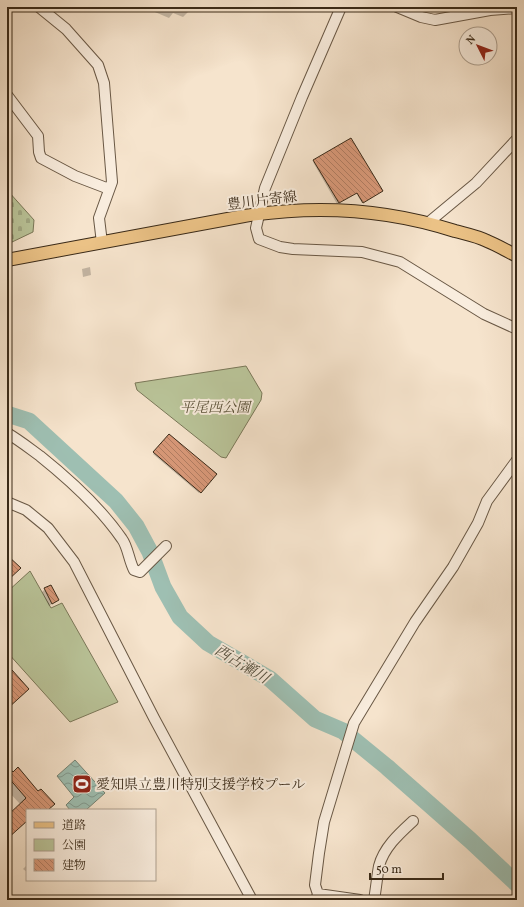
<svg xmlns="http://www.w3.org/2000/svg" width="524" height="907" font-family="Vollkorn,'Noto Serif JP',serif">
	<defs>
		<pattern id="cemetery-stones" width="16" height="16" patternUnits="userSpaceOnUse"><rect width="16" height="16" fill="#bac59a"/><path d="M2 7V4a2 2 0 0 1 4 0v3zM10 15v-3a2 2 0 0 1 4 0v3z" fill="#a1a984"/></pattern>
		<pattern id="water-waves" width="16" height="10" patternUnits="userSpaceOnUse"><rect width="16" height="10" fill="#9ebfb2"/><path d="M0 5q4-4 8 0t8 0" fill="none" stroke="#829b90"/></pattern>
		<pattern id="building-back-hatch" width="6" height="6" patternUnits="userSpaceOnUse"><rect width="6" height="6" fill="#d89878"/><path d="M-1 5l2 2M0 0l6 6M5-1l2 2" fill="none" stroke="#b07c61"/></pattern>
	</defs>
	<rect width="100%" height="100%" fill="#f6e4cd"/>
	<filter id="stains"><feTurbulence type="fractalNoise" baseFrequency=".005" numOctaves="4"/><feColorMatrix values="0 0 0 0 .2 0 0 0 0 .09 0 0 0 0 .02 0 0 0 .5 -.17"/></filter>
	<radialGradient id="worn" r=".72"><stop offset=".6" stop-color="#630" stop-opacity="0"/><stop offset="1" stop-color="#630" stop-opacity=".3"/></radialGradient>
	<path fill="url(#cemetery-stones)" stroke="#7a7859" d="M 8,191 L 34,220 L 33,232 L 10,243 L 7,241 L 7,192 Z"/>
	<path fill="#bac59a" stroke="#7a7859" d="M 246,366 L 262,393 L 261,400 L 226,458 L 221,457 L 137,390 L 135,383 Z
		M 30,571 L 51,608 L 62,603 L 118,702 L 70,722 L 7,652 L 7,592 Z"/>
	<path fill="url(#water-waves)" stroke="#768374" d="M 75,760 L 105,793 L 86,810 L 70,810 L 66,805 L 74,797 L 57,776 Z"/>
	<path fill="#0003" d="M 143,7 L 190,7 L 188,12 L 183,17 L 173,13 L 169,18 Z
		M 464,7 L 474,7 L 470,11 Z
		M 314,161 L 380,192 L 362,203 L 356,193 L 337,204 L 313,162 Z
		M 90,267 L 91,275 L 83,277 L 82,269 Z
		M 169,435 L 215,474 L 199,493 L 153,454 Z
		M 45,589 L 58,600 L 49,606 L 42,592 Z
		M 7,667 L 27,689 L 7,709 Z
		M 7,766 L 48,810 L 27,810 L 27,820 L 7,838 L 7,817 L 21,805 L 7,790 Z
		M 27,865 L 27,872 L 23,869 Z"/>
	<g fill="none" stroke-linecap="round" stroke-linejoin="round">
		<path stroke="#9ebfb2" stroke-width="17" d="M 7,414 L 29,421 L 116,501 L 136,526 L 150,552 L 163,587 L 180,617 L 208,643 L 270,679 L 315,719 L 343,731 L 387,767 L 470,840 L 517,884"/>
	</g>
	<path fill="url(#building-back-hatch)" stroke="#3a2a18" d="M 351,138 L 383,191 L 363,203 L 357,193 L 339,203 L 313,160 Z
		M 169,434 L 217,474 L 201,493 L 153,452 Z
		M 7,555 L 21,568 L 7,581 Z
		M 51,585 L 59,600 L 52,604 L 44,588 Z
		M 12,670 L 29,689 L 7,709 L 7,675 Z
		M 7,765 L 13,772 L 18,767 L 38,791 L 41,789 L 55,804 L 48,810 L 27,810 L 27,821 L 7,839 L 7,816 L 26,798 L 7,776 Z"/>
	<g fill="none" stroke-linecap="round" stroke-linejoin="round">
		<g stroke="#695845" stroke-width="12">
			<path id="minor" d="M 39,7 L 66,29 L 98,65 L 104,83 L 112,182 L 99,218 L 102,243
				M 341,7 L 302,97 L 265,188 L 256,228 L 259,239 L 280,247 L 293,249 L 362,252 L 400,262 L 484,314 L 517,329
				M 397,7 L 421,17 L 435,20 L 490,10 L 517,8
				M 7,95 L 38,136 L 39,152 L 41,158 L 75,176 L 109,189
				M 429,222 L 476,183 L 517,139
				M 7,433 C 19,440 29,448 40,456 C 70,480 100,507 122,539 C 128,547 129,561 134,570 L 140,572 L 166,546
				M 7,502 L 26,510 L 48,528 L 74,562 L 154,718 L 252,900
				M 318,894 L 360,900
				M 316,900 L 318,894 L 315,885 L 319,853 L 324,822 L 354,723 L 415,622 L 453,567 L 478,523 L 487,501 L 517,460
				M 374,900 C 376,889 377,877 379,866 C 384,847 400,833 413,821"/>
		</g>
		<g stroke="#3a2a18" stroke-width="14">
			<path id="major" d="M 7,260 L 244,216 C 314,205 387,209 455,231 C 466,234 477,236 487,241 C 497,245 507,251 517,256"/>
		</g>
		<use href="#minor" stroke="#f9edde" stroke-width="10"/>
		<use href="#major" stroke="#ebc286" stroke-width="12"/>
	</g>
	<defs>
		<g id="stadium-square" transform="scale(1)"><rect x="-9" y="-9" width="18" height="18" rx="4" fill="#8f2418" stroke="#f9edde"/><path d="M0-5a6.5 5 0 1 0 0 10a6.5 5 0 1 0 0-10ZM-3.5-1.8h7v3.6h-7Z" fill="#fff"/></g>
	</defs>
	<g fill-rule="evenodd">
		<use href="#stadium-square" x="82" y="784"/>
	</g>
	<g text-anchor="middle" stroke-width="4" stroke-linejoin="round" paint-order="stroke">
		<g font-size="14" fill="#3a2a18" stroke="#f9edde">
			<text transform="translate(262 200) rotate(-7)" y="5">豊川片寄線</text>
		</g>
		<g font-size="14" font-style="italic" fill="#5a5138" stroke="#f9edde">
			<text x="215" y="412">平尾西公園</text>
		</g>
		<g font-size="14" fill="#3a2a18" stroke="#f9edde" text-anchor="start">
			<text x="96" y="789">愛知県立豊川特別支援学校プール</text>
		</g>
		<g font-size="15" font-style="italic" fill="#534f3e" stroke="#f9edde">
			<text transform="translate(242 664) rotate(31)" y="5">西古瀬川</text>
		</g>
	</g>
	<rect width="524" height="907" fill="none" stroke="#f6e4cd" stroke-width="24"/>
	<rect x="8" y="8" width="508" height="891" fill="none" stroke="#3a2a18" stroke-width="2"/>
	<rect x="12" y="12" width="500" height="883" fill="none" stroke="#3a2a18"/>
	<rect x="26" y="809" width="130" height="72" fill="#f9edde" stroke="#ad9f8f"/>
	<rect x="34" y="822" width="20" height="6" fill="#ebc286" stroke="#ad9f8f"/>
	<text x="62" y="829" font-size="12" fill="#3a2a18">道路</text>
	<rect x="34" y="839" width="20" height="12" fill="#bac59a" stroke="#ad9f8f"/>
	<text x="62" y="849" font-size="12" fill="#3a2a18">公園</text>
	<rect x="34" y="859" width="20" height="12" fill="url(#building-back-hatch)" stroke="#ad9f8f"/>
	<text x="62" y="869" font-size="12" fill="#3a2a18">建物</text>
	<g transform="translate(478 46) rotate(312)"><circle r="19" fill="#f9edde" stroke="#ad9f8f"/>
	<path d="M0-3L7 15L0 10L-7 15Z" fill="#8f2418"/>
	<text y="-6" font-size="11" font-weight="bold" text-anchor="middle" fill="#3a2a18">N</text>
	</g>
	<path d="M370 873v6h73v-6" fill="none" stroke="#3a2a18" stroke-width="2"/>
	<text x="376" y="873" font-size="12" fill="#3a2a18" stroke="#f9edde" stroke-width="3" paint-order="stroke">50 m</text>
	<rect width="100%" height="100%" filter="url(#stains)"/>
	<rect width="100%" height="100%" fill="url(#worn)"/>
</svg>
